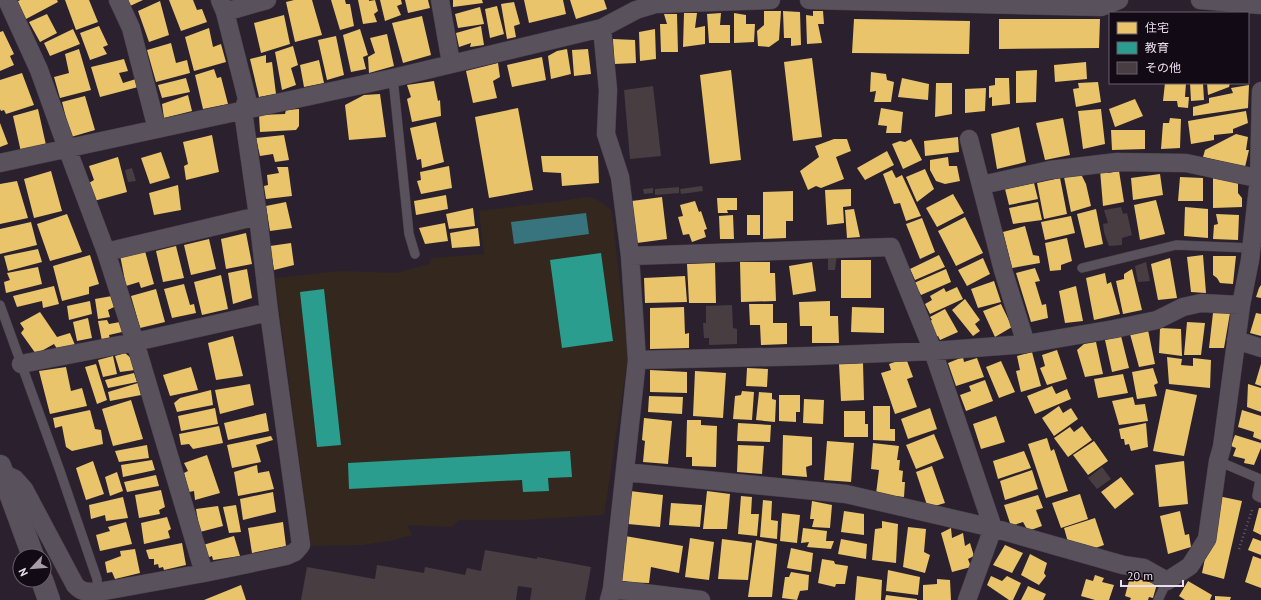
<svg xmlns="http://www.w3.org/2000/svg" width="1261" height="600" font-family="'PT Sans','Noto Sans JP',sans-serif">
	<rect width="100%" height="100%" fill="#2b212e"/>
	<path fill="#34281e" d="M 591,197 L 601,202 L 612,211 L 628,357 L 604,515 L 522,520 L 459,520 L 452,527 L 407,525 L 412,535 L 389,541 L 361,545 L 311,546 L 275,278 L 339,271 L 396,273 L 429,264 L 431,258 L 484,254 L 479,211 Z"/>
	<path fill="#38747e" d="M 586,213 L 589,234 L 514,244 L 511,222 Z"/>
	<path fill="#e9c46a" d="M 20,0 L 57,0 L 58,2 L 26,19 L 17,2 Z
		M 65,0 L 89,0 L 98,22 L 76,30 Z
		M 127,0 L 143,0 L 130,6 Z
		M 169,0 L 193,0 L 197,10 L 202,9 L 207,22 L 181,31 Z
		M 294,0 L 312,0 L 322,35 L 295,42 L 286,2 Z
		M 331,0 L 345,0 L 346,4 L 350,4 L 354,26 L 340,30 Z
		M 358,0 L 369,0 L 369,1 L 375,0 L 378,11 L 374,14 L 377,22 L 363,24 Z
		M 380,0 L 401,0 L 402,4 L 397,6 L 401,15 L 385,21 Z
		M 405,0 L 428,0 L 430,8 L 408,13 Z
		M 453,0 L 482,0 L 483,3 L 453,7 Z
		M 524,0 L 563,0 L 566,14 L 529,23 Z
		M 570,0 L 604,0 L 607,9 L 576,19 Z
		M 160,1 L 169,35 L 149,42 L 138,11 Z
		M 514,2 L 520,24 L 514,26 L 516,37 L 507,39 L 501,4 Z
		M 497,6 L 504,34 L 490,38 L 485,9 Z
		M 480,7 L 484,24 L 458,28 L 455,14 Z
		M 764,11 L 781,11 L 779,40 L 769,47 L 758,46 L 757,31 L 764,25 Z
		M 783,11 L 800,12 L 801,45 L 791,46 L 791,38 L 784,38 Z
		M 813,11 L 823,11 L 824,24 L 818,24 L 822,43 L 807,44 L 806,15 L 813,16 Z
		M 684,13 L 697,13 L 695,28 L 705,26 L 705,44 L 683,47 Z
		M 721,13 L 720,25 L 730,25 L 730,43 L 709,43 L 707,14 Z
		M 734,13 L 746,15 L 746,24 L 755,24 L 754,42 L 734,43 Z
		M 47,14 L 57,33 L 40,42 L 29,22 Z
		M 664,14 L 677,14 L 678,52 L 661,52 L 660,24 L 667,24 Z
		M 284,15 L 290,44 L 261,53 L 254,23 Z
		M 422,16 L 431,55 L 403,63 L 392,23 Z
		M 854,19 L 970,21 L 969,54 L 852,53 Z
		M 999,19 L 1100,19 L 1099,48 L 999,49 Z
		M 99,26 L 108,45 L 103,47 L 107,54 L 90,60 L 80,33 Z
		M 481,26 L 484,45 L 470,47 L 471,43 L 459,47 L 456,33 Z
		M 209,28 L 213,47 L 221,44 L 226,62 L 194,71 L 185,37 Z
		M 73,29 L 80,44 L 50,56 L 44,43 Z
		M 360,29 L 368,55 L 363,57 L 366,69 L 351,72 L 343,35 Z
		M 655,29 L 656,59 L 640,61 L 639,32 Z
		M 3,31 L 14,54 L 10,56 L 14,65 L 0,71 L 0,32 Z
		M 387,34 L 394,66 L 369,73 L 368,57 L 375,53 L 370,38 Z
		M 336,36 L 344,75 L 327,80 L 318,40 Z
		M 613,39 L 635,40 L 636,63 L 614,64 Z
		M 171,43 L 176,63 L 187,60 L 190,73 L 156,82 L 147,50 Z
		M 293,46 L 298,65 L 291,68 L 296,85 L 282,90 L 275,52 Z
		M 79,49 L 91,90 L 60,98 L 54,77 L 69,73 L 65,54 Z
		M 567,49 L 571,74 L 551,79 L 548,56 L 557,51 Z
		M 588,49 L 591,74 L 574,76 L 572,50 Z
		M 266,55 L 266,63 L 272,62 L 276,94 L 259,97 L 250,59 Z
		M 542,57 L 546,80 L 512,87 L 507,65 Z
		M 812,58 L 822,137 L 793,141 L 784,62 Z
		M 124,59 L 128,71 L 119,73 L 123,83 L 136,79 L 138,87 L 100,97 L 91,67 Z
		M 319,60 L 324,83 L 304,87 L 300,65 Z
		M 1086,62 L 1087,79 L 1055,82 L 1054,65 Z
		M 498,63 L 500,77 L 493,81 L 497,98 L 473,103 L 466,71 Z
		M 214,69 L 217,78 L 221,77 L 228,104 L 203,109 L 195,75 Z
		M 731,70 L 741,160 L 710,164 L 700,75 Z
		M 1037,70 L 1036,102 L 1016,103 L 1016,71 Z
		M 871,72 L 886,74 L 887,80 L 894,82 L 891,102 L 874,102 L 876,91 L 870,92 Z
		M 22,73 L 34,105 L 6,114 L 4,110 L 1,111 L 0,109 L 0,80 Z
		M 186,78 L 190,92 L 162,98 L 158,85 Z
		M 902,78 L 929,84 L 928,100 L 898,97 Z
		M 995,78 L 1009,78 L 1010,104 L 992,106 L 992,97 L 989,98 L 989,86 L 995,85 Z
		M 434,81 L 438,101 L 440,100 L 441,116 L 412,122 L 407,99 L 411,97 L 407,85 Z
		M 1098,82 L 1101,102 L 1076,107 L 1073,89 L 1079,88 L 1078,83 Z
		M 936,83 L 952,83 L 952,114 L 935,117 Z
		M 1165,83 L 1186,83 L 1185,97 L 1189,97 L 1188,108 L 1178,107 L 1177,101 L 1163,101 Z
		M 1190,83 L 1203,83 L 1204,100 L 1191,101 Z
		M 1207,83 L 1230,83 L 1229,87 L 1208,95 Z
		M 1249,85 L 1248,108 L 1193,116 L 1193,107 L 1209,103 L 1209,98 L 1233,93 L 1231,88 Z
		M 986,88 L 985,111 L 965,113 L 965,89 Z
		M 380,94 L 386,137 L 349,140 L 345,105 L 364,95 Z
		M 188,95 L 192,111 L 164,118 L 162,104 Z
		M 85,96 L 95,130 L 71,137 L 62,102 Z
		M 1135,99 L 1143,116 L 1115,127 L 1109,109 Z
		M 518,108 L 533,190 L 489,198 L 475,117 Z
		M 881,108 L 903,112 L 901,133 L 886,133 L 887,126 L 878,125 Z
		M 38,109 L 46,145 L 21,152 L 13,116 Z
		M 299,109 L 299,126 L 296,130 L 260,132 L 259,115 L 285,114 L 286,110 Z
		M 1101,109 L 1105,144 L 1083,149 L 1078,111 Z
		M 1246,111 L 1248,123 L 1233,129 L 1233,133 L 1214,135 L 1214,140 L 1191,144 L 1188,121 Z
		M 1063,118 L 1070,155 L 1045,160 L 1036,123 Z
		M 1170,118 L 1181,119 L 1180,148 L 1161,149 L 1163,123 L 1169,123 Z
		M 436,122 L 444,162 L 422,168 L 421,159 L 417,160 L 410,128 Z
		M 0,123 L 8,144 L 0,147 Z
		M 1019,127 L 1026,162 L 997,169 L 991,134 Z
		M 1111,130 L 1145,130 L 1145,149 L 1112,150 Z
		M 1236,134 L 1248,137 L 1246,150 L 1249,150 L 1245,167 L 1203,157 L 1205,150 Z
		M 212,135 L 219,172 L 186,180 L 184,166 L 188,164 L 183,142 Z
		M 284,135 L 289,160 L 275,162 L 273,154 L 260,156 L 256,138 Z
		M 958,137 L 959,152 L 925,156 L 924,141 Z
		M 834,139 L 847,139 L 851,151 L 836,157 L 844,179 L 821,188 L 816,186 L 808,190 L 800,171 L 819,157 L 815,146 Z
		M 911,139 L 922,160 L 903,169 L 892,144 L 900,141 L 905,142 Z
		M 887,151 L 894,165 L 865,180 L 857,168 Z
		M 161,152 L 170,178 L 150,184 L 141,158 Z
		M 541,156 L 598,156 L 599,183 L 562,186 L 561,173 L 543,172 Z
		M 118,157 L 127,192 L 94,201 L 89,183 L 94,180 L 89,166 Z
		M 948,157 L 949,166 L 957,166 L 960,181 L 945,184 L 936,181 L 930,170 L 930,160 Z
		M 449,166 L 452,188 L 421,194 L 417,181 L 421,180 L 420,172 Z
		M 277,167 L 288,167 L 292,196 L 266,199 L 264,186 L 268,185 L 267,175 L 279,173 Z
		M 925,169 L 934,189 L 917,202 L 906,177 Z
		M 1108,169 L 1108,173 L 1119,171 L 1124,202 L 1103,206 L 1100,170 Z
		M 892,170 L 896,178 L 902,175 L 921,216 L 906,221 L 900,203 L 894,204 L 883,174 Z
		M 51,171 L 62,211 L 34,218 L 24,179 Z
		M 1081,174 L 1086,184 L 1091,206 L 1071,212 L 1064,177 Z
		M 1160,174 L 1163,195 L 1133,200 L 1131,178 Z
		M 1180,177 L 1203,178 L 1203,201 L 1178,201 Z
		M 1060,178 L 1067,214 L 1044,219 L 1037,183 Z
		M 1213,178 L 1238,179 L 1238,193 L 1242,198 L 1242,207 L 1213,208 Z
		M 17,181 L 28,218 L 0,224 L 0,184 Z
		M 1034,183 L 1038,199 L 1009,205 L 1005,189 Z
		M 178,185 L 181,210 L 154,215 L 149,193 Z
		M 851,189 L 851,206 L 843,207 L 844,223 L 827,225 L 825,190 Z
		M 793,191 L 793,221 L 786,221 L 786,238 L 763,239 L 763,192 Z
		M 953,194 L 964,213 L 937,227 L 926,208 Z
		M 446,195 L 448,209 L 416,215 L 414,201 Z
		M 662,197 L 667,239 L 637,243 L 632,201 Z
		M 717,198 L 737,198 L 737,210 L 727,210 L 728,213 L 718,213 Z
		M 1156,200 L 1165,234 L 1140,240 L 1134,205 Z
		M 695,201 L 699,212 L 701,211 L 707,229 L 704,230 L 706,237 L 692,242 L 689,234 L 683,235 L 678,217 L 683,216 L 680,205 Z
		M 286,202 L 292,228 L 270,231 L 266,206 Z
		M 1038,202 L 1042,220 L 1013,224 L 1009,208 Z
		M 1185,207 L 1208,209 L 1208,238 L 1184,236 Z
		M 473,208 L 475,226 L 449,229 L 446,214 Z
		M 854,209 L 860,237 L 847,238 L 845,210 Z
		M 1096,209 L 1103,244 L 1085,248 L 1077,214 Z
		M 67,214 L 82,252 L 50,261 L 37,224 Z
		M 1216,214 L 1239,215 L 1238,240 L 1213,239 L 1214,225 L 1218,224 Z
		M 733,215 L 734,239 L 720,239 L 719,216 Z
		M 747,215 L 760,215 L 760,235 L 747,235 Z
		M 1071,216 L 1075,233 L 1045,240 L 1041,222 Z
		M 965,217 L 983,253 L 956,266 L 938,231 Z
		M 922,218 L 935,252 L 920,259 L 906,224 Z
		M 31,222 L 37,245 L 0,254 L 0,229 Z
		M 445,223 L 448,241 L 425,244 L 419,228 Z
		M 1025,226 L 1033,255 L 1039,256 L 1040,263 L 1012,268 L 1003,232 Z
		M 478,228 L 480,246 L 452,248 L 450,233 Z
		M 246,233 L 252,264 L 226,269 L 221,239 Z
		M 1067,238 L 1072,261 L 1061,265 L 1061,270 L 1050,271 L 1045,243 Z
		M 209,239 L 216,269 L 191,275 L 184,245 Z
		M 291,243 L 294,265 L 274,270 L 270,246 Z
		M 176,246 L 184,278 L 163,282 L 156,251 Z
		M 38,249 L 42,262 L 8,271 L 4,256 Z
		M 145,251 L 154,284 L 141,288 L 139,282 L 126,286 L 120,255 Z
		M 90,255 L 99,284 L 89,287 L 89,294 L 62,301 L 53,266 Z
		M 939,255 L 945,267 L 915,280 L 910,269 Z
		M 1203,255 L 1206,293 L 1191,292 L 1187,257 Z
		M 1213,256 L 1236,256 L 1233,284 L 1220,283 L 1217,278 L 1213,275 Z
		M 983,258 L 990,274 L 967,286 L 958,270 Z
		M 1170,258 L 1177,298 L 1158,300 L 1151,264 Z
		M 841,260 L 871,260 L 871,298 L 841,298 Z
		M 740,262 L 770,262 L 770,273 L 775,273 L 776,301 L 741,302 Z
		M 812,262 L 816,291 L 793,295 L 789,266 Z
		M 715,263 L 716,303 L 689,303 L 687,264 Z
		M 38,267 L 42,284 L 6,293 L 4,282 L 10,280 L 7,273 Z
		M 1035,268 L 1040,281 L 1035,282 L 1042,305 L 1046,304 L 1048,318 L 1031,322 L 1016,273 Z
		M 247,269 L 252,298 L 233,304 L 228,273 Z
		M 946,269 L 951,282 L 921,295 L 914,283 Z
		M 1132,269 L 1142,310 L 1123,314 L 1116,281 L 1124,279 L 1124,274 Z
		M 1105,273 L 1107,284 L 1111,282 L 1120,314 L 1094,320 L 1086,278 Z
		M 221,275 L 228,309 L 202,315 L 194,282 Z
		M 685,276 L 687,302 L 645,303 L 644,278 Z
		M 994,281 L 1001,302 L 978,308 L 971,289 Z
		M 184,284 L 190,305 L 194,304 L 196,313 L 172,318 L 164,289 Z
		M 1261,285 L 1261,298 L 1256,297 L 1259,288 Z
		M 54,286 L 59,304 L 43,308 L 42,301 L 17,307 L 13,296 Z
		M 1076,286 L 1083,321 L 1065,323 L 1059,291 Z
		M 957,287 L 963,299 L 930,314 L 925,304 L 932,300 L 930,296 L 944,288 L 946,292 Z
		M 156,289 L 165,322 L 140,328 L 131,296 Z
		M 112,296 L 114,307 L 108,310 L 110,317 L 98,319 L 95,299 Z
		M 965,299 L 980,320 L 975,324 L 980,331 L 973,336 L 952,310 Z
		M 90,301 L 92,314 L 69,320 L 67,306 Z
		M 830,301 L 830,316 L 838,316 L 839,343 L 812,343 L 812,326 L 800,326 L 799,302 Z
		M 749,304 L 773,304 L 773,323 L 787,323 L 787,344 L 761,345 L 760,325 L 750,325 Z
		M 1001,304 L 1012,327 L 995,337 L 983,311 Z
		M 684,307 L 685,334 L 689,333 L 689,348 L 650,349 L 650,308 Z
		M 852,307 L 884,308 L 884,333 L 851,332 Z
		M 945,309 L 958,332 L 940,340 L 938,336 L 934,338 L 927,322 L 932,320 L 930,317 Z
		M 40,312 L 57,337 L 70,333 L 75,345 L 59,352 L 54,344 L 36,354 L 21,333 L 24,329 L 20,323 Z
		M 1213,313 L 1230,313 L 1224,348 L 1209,348 Z
		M 1256,313 L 1261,314 L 1261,336 L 1250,333 Z
		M 88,318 L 92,338 L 77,341 L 73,322 Z
		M 107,320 L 109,324 L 120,322 L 122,332 L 109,335 L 110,339 L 102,341 L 98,321 Z
		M 1187,322 L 1205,323 L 1201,355 L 1184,355 Z
		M 1160,328 L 1181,329 L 1182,356 L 1159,353 Z
		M 1148,330 L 1155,364 L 1139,367 L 1130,334 Z
		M 233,336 L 243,376 L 216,380 L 208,343 Z
		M 1121,336 L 1129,368 L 1112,372 L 1105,340 Z
		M 1096,342 L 1103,374 L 1085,377 L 1077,350 L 1084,344 Z
		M 1057,350 L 1067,379 L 1047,385 L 1040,368 L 1045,366 L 1042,355 Z
		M 1032,352 L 1041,386 L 1021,392 L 1016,371 L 1020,370 L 1017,356 Z
		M 125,353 L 132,359 L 135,370 L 120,372 L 115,356 Z
		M 113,356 L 117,374 L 103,377 L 98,360 Z
		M 963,357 L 964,362 L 977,358 L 984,377 L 956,386 L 948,363 Z
		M 1167,357 L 1182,359 L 1181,365 L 1193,366 L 1193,358 L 1211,360 L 1210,388 L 1169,384 Z
		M 906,358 L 913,377 L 907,379 L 917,407 L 895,414 L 881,373 L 891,370 L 889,364 Z
		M 1001,361 L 1015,392 L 999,398 L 986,367 Z
		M 863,363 L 864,400 L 841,401 L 839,364 Z
		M 96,364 L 107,400 L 97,404 L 85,367 Z
		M 1261,364 L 1261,386 L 1255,384 Z
		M 66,367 L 71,391 L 82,388 L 87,406 L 50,414 L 39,371 Z
		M 191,367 L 198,390 L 170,396 L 163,375 Z
		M 747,368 L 768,369 L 767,387 L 746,386 Z
		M 1153,368 L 1158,383 L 1154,385 L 1157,396 L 1137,399 L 1132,372 Z
		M 650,370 L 687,372 L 687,393 L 650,392 Z
		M 695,371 L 726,373 L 723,418 L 693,416 Z
		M 134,373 L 137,382 L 108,388 L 105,380 Z
		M 1123,374 L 1128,393 L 1098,398 L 1094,379 Z
		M 985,380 L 993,401 L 966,411 L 960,395 L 971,391 L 969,386 Z
		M 138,383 L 141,395 L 110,401 L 108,392 Z
		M 250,384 L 254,405 L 220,414 L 215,390 Z
		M 1248,384 L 1261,388 L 1261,412 L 1247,407 Z
		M 1052,386 L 1056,394 L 1067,389 L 1071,399 L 1035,414 L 1027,396 Z
		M 1166,389 L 1197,395 L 1184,456 L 1153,451 Z
		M 211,390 L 213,405 L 177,412 L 174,403 L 180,398 Z
		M 742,391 L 754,392 L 752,420 L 733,419 L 735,396 L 741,395 Z
		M 759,392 L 772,393 L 772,399 L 776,400 L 775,422 L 756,420 Z
		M 779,395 L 800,395 L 800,412 L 796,412 L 796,422 L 779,421 Z
		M 649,396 L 683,397 L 682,414 L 648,412 Z
		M 1133,397 L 1135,405 L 1145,404 L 1148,421 L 1119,425 L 1112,401 Z
		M 804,399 L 824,400 L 823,424 L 803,423 Z
		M 131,400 L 143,439 L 113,446 L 102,409 Z
		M 873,406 L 890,406 L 890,429 L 895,429 L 895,441 L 873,440 Z
		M 1059,406 L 1063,413 L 1071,408 L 1078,419 L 1054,436 L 1042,418 Z
		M 215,408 L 218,424 L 181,431 L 178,416 Z
		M 930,408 L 937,429 L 908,439 L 901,419 Z
		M 90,410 L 95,429 L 101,430 L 103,444 L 72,451 L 66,447 L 62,426 L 55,428 L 53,418 Z
		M 1242,410 L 1261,416 L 1261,440 L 1253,437 L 1254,432 L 1238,427 Z
		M 844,411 L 865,411 L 865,424 L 868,424 L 868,437 L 844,437 Z
		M 266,413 L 269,431 L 228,440 L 224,423 Z
		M 996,416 L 1005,442 L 981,449 L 973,424 Z
		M 644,418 L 672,421 L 668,464 L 643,462 L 645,441 L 642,440 Z
		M 687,420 L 701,420 L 701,425 L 717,426 L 716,467 L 692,466 L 692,457 L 686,457 Z
		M 738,423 L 771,425 L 770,442 L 737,441 Z
		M 1146,423 L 1148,447 L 1131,451 L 1129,444 L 1125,445 L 1124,439 L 1121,439 L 1119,429 Z
		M 219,426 L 223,443 L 193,449 L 189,444 L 181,445 L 179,434 Z
		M 1082,426 L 1092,440 L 1068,457 L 1054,438 L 1070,427 L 1074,432 Z
		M 934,434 L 944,458 L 916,469 L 906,445 Z
		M 783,435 L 812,437 L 812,465 L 806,467 L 807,477 L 782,475 Z
		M 1235,435 L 1261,443 L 1261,448 L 1254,465 L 1244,463 L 1245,459 L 1233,456 L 1236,448 L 1231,446 Z
		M 271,436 L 273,440 L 256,445 L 261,462 L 232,468 L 227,445 Z
		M 1047,438 L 1051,451 L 1054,449 L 1068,491 L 1046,498 L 1028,444 Z
		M 827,441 L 854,443 L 851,482 L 824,480 Z
		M 1094,441 L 1108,461 L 1088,475 L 1073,455 Z
		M 873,443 L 899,446 L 897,460 L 900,460 L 899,470 L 903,471 L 902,482 L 905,482 L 904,497 L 876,494 L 879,470 L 871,469 Z
		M 147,445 L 149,458 L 119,462 L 115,451 Z
		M 738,445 L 764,446 L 762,474 L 737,472 Z
		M 1024,451 L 1031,468 L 998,479 L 993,461 Z
		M 207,455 L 220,493 L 195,500 L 194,491 L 189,492 L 184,473 L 188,471 L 184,463 Z
		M 152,460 L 155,470 L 123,477 L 121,465 Z
		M 93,461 L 104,494 L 86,500 L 76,468 Z
		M 1184,461 L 1188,504 L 1159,507 L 1155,465 Z
		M 257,465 L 258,473 L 269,471 L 274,489 L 238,496 L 234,472 Z
		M 932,466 L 945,503 L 928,508 L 916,472 Z
		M 1032,470 L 1038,489 L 1005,500 L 1000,481 Z
		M 117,472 L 123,491 L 110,496 L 105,477 Z
		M 156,475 L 159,486 L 127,492 L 124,482 Z
		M 1121,477 L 1134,494 L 1115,509 L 1101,492 Z
		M 161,490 L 165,507 L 159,510 L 160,514 L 139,518 L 135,495 Z
		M 630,491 L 663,495 L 660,527 L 628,524 Z
		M 707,491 L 730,494 L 727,529 L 703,529 Z
		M 273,492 L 276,512 L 243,520 L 240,499 Z
		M 1080,494 L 1088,519 L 1061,528 L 1052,503 Z
		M 1038,495 L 1043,508 L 1036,510 L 1042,526 L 1028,531 L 1023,522 L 1011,526 L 1004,505 Z
		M 741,496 L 752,497 L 751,514 L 759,514 L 757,536 L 738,534 Z
		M 1218,496 L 1242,501 L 1224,579 L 1202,573 Z
		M 123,497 L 128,518 L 106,521 L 105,515 L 91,519 L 89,505 Z
		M 763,500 L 772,501 L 771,520 L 778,521 L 777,539 L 760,537 Z
		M 812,501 L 832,505 L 830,528 L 812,527 L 814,519 L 810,519 Z
		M 671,503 L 702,505 L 700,527 L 669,525 Z
		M 236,505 L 241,532 L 229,533 L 223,507 Z
		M 218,506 L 223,526 L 200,532 L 196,509 Z
		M 1259,508 L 1261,508 L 1261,535 L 1253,531 Z
		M 844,511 L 864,514 L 864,535 L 841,532 Z
		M 1180,511 L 1185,535 L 1189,534 L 1191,547 L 1168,554 L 1160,516 Z
		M 782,513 L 800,515 L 797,543 L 780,541 Z
		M 167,517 L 171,529 L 168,531 L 170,538 L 144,544 L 141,523 Z
		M 1095,518 L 1104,545 L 1087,551 L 1085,544 L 1070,549 L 1064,528 Z
		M 882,521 L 898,524 L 896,563 L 872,560 L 875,529 L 882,528 Z
		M 126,522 L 132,544 L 100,551 L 96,535 L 110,531 L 108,527 Z
		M 283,522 L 286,546 L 252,553 L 248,528 Z
		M 908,527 L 926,529 L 924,552 L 930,555 L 925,573 L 903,567 Z
		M 803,528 L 827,531 L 826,541 L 834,541 L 831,549 L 807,547 L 809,542 L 801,543 Z
		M 951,528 L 952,538 L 963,533 L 965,546 L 970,543 L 974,556 L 968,559 L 971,567 L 952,572 L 941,533 Z
		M 234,536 L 240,556 L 213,560 L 212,556 L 206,558 L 203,545 Z
		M 625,536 L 683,546 L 679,573 L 651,567 L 649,583 L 621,582 Z
		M 690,538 L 714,542 L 709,580 L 685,577 Z
		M 1253,538 L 1261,541 L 1261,555 L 1248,550 Z
		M 722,539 L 752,543 L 748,580 L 718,579 Z
		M 841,539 L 867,544 L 866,559 L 838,554 Z
		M 756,540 L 777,544 L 772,597 L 748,597 Z
		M 182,543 L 186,565 L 164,570 L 163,567 L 159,568 L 158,564 L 154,565 L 154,559 L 149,559 L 146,550 Z
		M 1005,545 L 1023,553 L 1012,573 L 993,565 Z
		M 791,548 L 813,553 L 811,572 L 787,568 Z
		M 135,549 L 140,573 L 115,579 L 112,572 L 107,573 L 105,562 L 121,556 L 120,551 Z
		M 1030,554 L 1047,563 L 1044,573 L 1046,576 L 1039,585 L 1021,575 Z
		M 1253,556 L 1261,559 L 1261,588 L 1245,582 Z
		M 822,559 L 834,561 L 835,564 L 848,566 L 845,584 L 836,584 L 835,587 L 818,583 Z
		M 888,570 L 920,577 L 918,595 L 886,591 Z
		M 791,572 L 809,575 L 808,590 L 800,591 L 797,600 L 782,598 L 785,577 L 789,577 Z
		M 1095,575 L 1104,578 L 1102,582 L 1114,585 L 1109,600 L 1095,600 L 1081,596 L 1086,579 L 1093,581 Z
		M 857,576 L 882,580 L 881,600 L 855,600 Z
		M 991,576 L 1002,581 L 1007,576 L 1021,583 L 1013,600 L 1009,600 L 987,585 Z
		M 1130,577 L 1157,584 L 1153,598 L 1149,597 L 1148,600 L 1130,600 L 1131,598 L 1125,596 Z
		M 937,579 L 950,580 L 951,600 L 923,600 L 923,585 L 937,584 Z
		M 1188,581 L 1212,595 L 1210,600 L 1185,600 L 1179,596 Z
		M 241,585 L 246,600 L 204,600 Z
		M 1028,586 L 1046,594 L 1043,600 L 1021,600 Z
		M 886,595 L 917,599 L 917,600 L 885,600 Z
		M 1215,596 L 1231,597 L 1230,600 L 1215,600 Z"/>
	<path fill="#2a9d8f" d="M 601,253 L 613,341 L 562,348 L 550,260 Z
		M 324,289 L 341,445 L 317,447 L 300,292 Z
		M 570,451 L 572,477 L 548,478 L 549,491 L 523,492 L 522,480 L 349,489 L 348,463 Z"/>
	<path fill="#483d41" d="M 653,86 L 661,156 L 630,159 L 624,90 Z
		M 132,168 L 136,181 L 128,182 L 125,170 Z
		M 702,186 L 703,191 L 681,194 L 680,189 Z
		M 679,187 L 679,193 L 655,195 L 655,189 Z
		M 653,188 L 653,193 L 644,194 L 643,189 Z
		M 1121,207 L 1123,214 L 1127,213 L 1132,235 L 1122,238 L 1122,245 L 1109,246 L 1104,232 L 1103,224 L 1108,223 L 1104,210 Z
		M 837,255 L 835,270 L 828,270 L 828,256 Z
		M 1146,262 L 1150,281 L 1138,282 L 1135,266 Z
		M 732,305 L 733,328 L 737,329 L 737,344 L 709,345 L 709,338 L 704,338 L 703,323 L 706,323 L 706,306 Z
		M 1102,467 L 1111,479 L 1097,489 L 1088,478 Z
		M 485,550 L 537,559 L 537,557 L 591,567 L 585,600 L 530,600 L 532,588 L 518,586 L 516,600 L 301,600 L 307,567 L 375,579 L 377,565 L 424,573 L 425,567 L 465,575 L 467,568 L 481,571 Z"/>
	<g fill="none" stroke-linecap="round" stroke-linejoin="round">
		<g stroke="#463e49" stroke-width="10">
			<path id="lane" d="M 393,78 L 409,234 L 415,254
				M 1082,268 L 1176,245 L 1251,248
				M 0,305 L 60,471 L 97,579 L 98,592
				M 1218,461 L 1260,479 L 1257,496 L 1261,498
				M 1158,600 L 1167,581"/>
		</g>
		<g stroke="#463e49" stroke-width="19">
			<path id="street" d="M 7,0 L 39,70 L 67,148 L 106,252 L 135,342 L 204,573
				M 118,0 L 131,28 L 157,129
				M 440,0 L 451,63
				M 809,0 L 1101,7 L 1119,0
				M 1200,0 L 1261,5
				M 225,12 L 267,0
				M 602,28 L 608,90 L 606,134 L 620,177 L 630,256 L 637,360 L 612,589 L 609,600
				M 969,139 L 1003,270 L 1026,344
				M 0,163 L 393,78 L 602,28 L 636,10 L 656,4 L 771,0
				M 982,185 L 1050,170 L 1117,162 L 1186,163 L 1261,179
				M 106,252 L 258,216
				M 630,256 L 891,247 L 933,351 L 993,528 L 967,600
				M 1236,340 L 1261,348
				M 637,360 L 812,356 L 933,351 L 1026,344 L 1114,329 L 1157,320 L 1183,307 L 1201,303 L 1241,305
				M 21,364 L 135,342 L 269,312
				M 625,472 L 846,494 L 993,528 L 1123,565 L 1144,568 L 1167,581 L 1190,566 L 1207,539 L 1218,461 L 1222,447 L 1241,305 L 1250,260 L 1259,178 L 1261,91
				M 2,473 L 15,479 L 24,489 L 75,585 C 82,593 88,592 98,592 L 204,573 L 286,556 L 295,552 L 301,545 L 269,312 L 258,216 L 243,111 L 247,99 L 225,12 L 220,0
				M 612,589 L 701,600"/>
		</g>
		<g stroke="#463e49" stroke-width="23">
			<path id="secondary" d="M 0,466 L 33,556
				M 42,580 L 49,600"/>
		</g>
		<path stroke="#645d66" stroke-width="2.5" stroke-dasharray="1 3" stroke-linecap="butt" d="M 1239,549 L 1252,510"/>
		<use href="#lane" stroke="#59515c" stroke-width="9"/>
		<use href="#street" stroke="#59515c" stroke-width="18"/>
		<use href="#secondary" stroke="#59515c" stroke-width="22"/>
	</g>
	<rect x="1109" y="12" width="140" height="72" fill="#120a14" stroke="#695f6c"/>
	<rect x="1117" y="22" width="20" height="12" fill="#e9c46a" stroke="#695f6c"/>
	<text x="1145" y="32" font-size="12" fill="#ebdfef">住宅</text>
	<rect x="1117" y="42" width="20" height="12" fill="#2a9d8f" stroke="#695f6c"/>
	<text x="1145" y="52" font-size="12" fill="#ebdfef">教育</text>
	<rect x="1117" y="62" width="20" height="12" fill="#483d41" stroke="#695f6c"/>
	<text x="1145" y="72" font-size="12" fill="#ebdfef">その他</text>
	<g transform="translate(32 568) rotate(244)"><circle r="19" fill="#120a14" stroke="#695f6c"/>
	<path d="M0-3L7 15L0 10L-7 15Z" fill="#a89cab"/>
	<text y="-6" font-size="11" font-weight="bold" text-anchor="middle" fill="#ebdfef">N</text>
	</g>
	<path d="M1121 580v6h62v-6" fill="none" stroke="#ebdfef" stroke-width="2"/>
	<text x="1127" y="580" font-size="12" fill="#ebdfef" stroke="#120a14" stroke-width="3" paint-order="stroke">20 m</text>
</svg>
